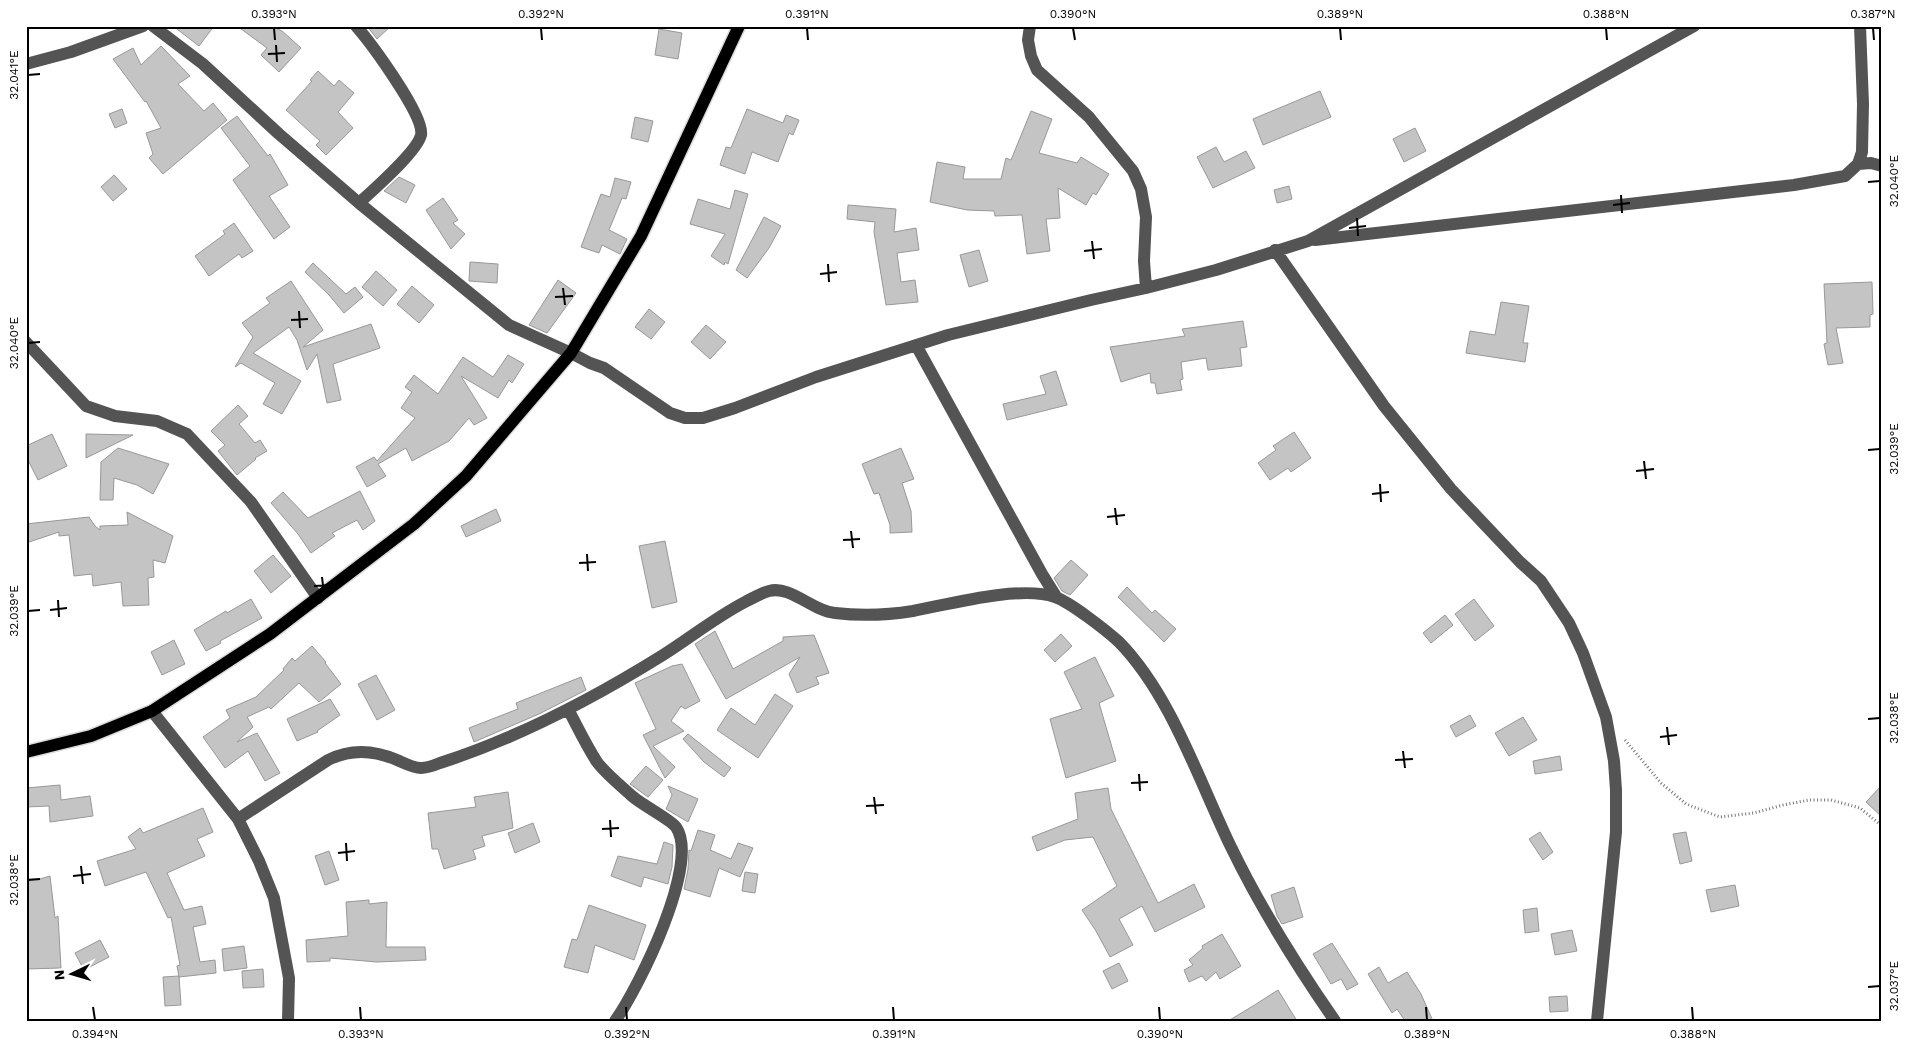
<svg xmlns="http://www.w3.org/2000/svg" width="1908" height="1047" font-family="'Work Sans',sans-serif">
	<rect width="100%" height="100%" fill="#fff"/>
	<path fill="#c4c4c4" stroke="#989898" d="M 173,26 L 214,26 L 199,46 Z
		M 237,26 L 271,26 L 282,31 L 301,48 L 279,72 L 261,55 L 267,48 Z
		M 367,26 L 391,26 L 377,39 Z
		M 659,29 L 682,33 L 678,59 L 655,55 Z
		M 161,46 L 190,76 L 178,84 L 204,111 L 213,103 L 227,120 L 163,174 L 149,158 L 153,154 L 146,133 L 161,128 L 146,101 L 145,102 L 113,59 L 133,48 L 141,65 Z
		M 318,71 L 334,86 L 339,80 L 354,93 L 338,112 L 353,128 L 326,155 L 316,145 L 320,141 L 286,110 L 312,81 L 310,80 Z
		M 1320,91 L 1331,117 L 1263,145 L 1253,119 Z
		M 122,109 L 127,123 L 115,128 L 109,114 Z
		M 747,109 L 783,123 L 786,115 L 799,120 L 793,135 L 789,133 L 778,162 L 752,152 L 745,174 L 720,165 L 726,147 L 731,148 Z
		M 1031,111 L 1052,119 L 1039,153 L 1077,163 L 1081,157 L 1109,174 L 1096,195 L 1093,193 L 1086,205 L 1058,188 L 1060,218 L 1046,219 L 1050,251 L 1027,254 L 1022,215 L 995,216 L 994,211 L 967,210 L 930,202 L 937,162 L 965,167 L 963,179 L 1001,179 L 1006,158 L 1011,160 Z
		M 237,116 L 268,156 L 270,154 L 288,185 L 269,196 L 290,227 L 274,239 L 233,180 L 250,166 L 221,128 Z
		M 635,117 L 653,121 L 648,142 L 631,138 Z
		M 1415,128 L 1426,151 L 1404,162 L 1393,139 Z
		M 1216,147 L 1224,162 L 1246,151 L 1255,168 L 1213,188 L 1197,157 Z
		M 114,175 L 127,189 L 113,201 L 101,187 Z
		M 399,177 L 415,185 L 406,203 L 384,191 Z
		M 615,178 L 631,182 L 626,199 L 622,198 L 609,230 L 627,239 L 620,254 L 602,245 L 599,253 L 581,247 L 601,194 L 610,197 Z
		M 1289,186 L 1292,199 L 1277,203 L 1274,190 Z
		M 735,190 L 748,194 L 728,264 L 725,262 L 724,265 L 711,256 L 725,234 L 690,224 L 698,199 L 730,209 Z
		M 443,198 L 458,220 L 453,223 L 465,234 L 451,249 L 426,210 Z
		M 848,205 L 896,209 L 894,232 L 916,228 L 919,250 L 897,253 L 901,282 L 915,280 L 918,302 L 886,305 L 874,232 L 875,222 L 847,219 Z
		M 764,217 L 781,226 L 769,248 L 747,278 L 736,270 Z
		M 234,223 L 253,251 L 242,258 L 239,254 L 209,276 L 195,256 L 225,234 L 223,231 Z
		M 979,250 L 988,281 L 969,287 L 960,255 Z
		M 470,262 L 498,264 L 497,283 L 469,281 Z
		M 313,263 L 346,294 L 355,287 L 363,297 L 344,313 L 329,295 L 305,272 Z
		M 376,271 L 397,290 L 383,306 L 362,287 Z
		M 558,280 L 576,293 L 547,333 L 529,325 Z
		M 291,281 L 323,330 L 303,347 L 371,324 L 380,348 L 333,364 L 341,400 L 327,403 L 317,354 L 307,370 L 297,340 L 289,327 L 253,353 L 301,381 L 282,414 L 263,404 L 275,383 L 241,363 L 235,367 L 253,337 L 242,323 L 270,303 L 266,298 Z
		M 1872,282 L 1873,314 L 1870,315 L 1870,327 L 1836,328 L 1843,363 L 1828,365 L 1824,344 L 1827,343 L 1824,284 Z
		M 412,286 L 434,305 L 419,323 L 397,304 Z
		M 1501,302 L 1529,306 L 1523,343 L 1528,343 L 1525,362 L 1466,353 L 1470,331 L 1495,335 Z
		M 649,309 L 665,322 L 651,339 L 635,327 Z
		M 1243,321 L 1247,347 L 1240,348 L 1242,366 L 1208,370 L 1206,358 L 1181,362 L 1183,379 L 1180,380 L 1182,390 L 1157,394 L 1155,383 L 1151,383 L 1150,373 L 1121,382 L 1110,347 L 1185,336 L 1182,329 Z
		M 706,325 L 726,342 L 710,359 L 691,342 Z
		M 508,355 L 524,364 L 512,383 L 509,380 L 498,398 L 461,376 L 487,418 L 474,425 L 469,418 L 449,441 L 412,461 L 406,448 L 378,464 L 386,476 L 367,487 L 356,467 L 374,457 L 377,461 L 415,418 L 401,408 L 412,392 L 405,387 L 414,375 L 438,394 L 463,357 L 493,377 Z
		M 1056,371 L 1067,405 L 1007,420 L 1003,404 L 1046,394 L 1040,376 Z
		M 238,405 L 248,416 L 239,424 L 255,443 L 260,440 L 267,451 L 255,458 L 256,459 L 237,475 L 218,451 L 225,445 L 211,431 Z
		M 1294,432 L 1311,458 L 1291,472 L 1288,468 L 1270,480 L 1258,463 L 1276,450 L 1273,446 Z
		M 52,434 L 67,466 L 38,480 L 26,456 L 26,446 Z
		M 86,434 L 133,435 L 86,458 Z
		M 118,448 L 169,464 L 153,494 L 137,485 L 114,478 L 113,500 L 100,500 L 101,462 Z
		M 901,448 L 914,479 L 902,483 L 911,511 L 912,532 L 890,533 L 890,525 L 879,493 L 874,494 L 862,464 Z
		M 360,491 L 375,521 L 363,530 L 357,520 L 332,533 L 335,536 L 311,553 L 298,534 L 271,503 L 283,492 L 308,518 Z
		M 496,509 L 501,521 L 466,537 L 461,526 Z
		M 127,512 L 173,536 L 165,563 L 153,560 L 154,577 L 148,578 L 149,605 L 123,606 L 121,582 L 93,586 L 92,574 L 74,576 L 69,535 L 59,536 L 59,532 L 26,543 L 26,524 L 89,517 L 95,526 L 100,530 L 100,526 L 128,525 Z
		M 665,541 L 677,602 L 652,608 L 639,546 Z
		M 273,555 L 291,576 L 271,593 L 254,571 Z
		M 1071,560 L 1088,575 L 1070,595 L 1062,591 L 1054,578 Z
		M 1127,587 L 1152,613 L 1155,610 L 1176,629 L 1164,642 L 1118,597 Z
		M 251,599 L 262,618 L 220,641 L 221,643 L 206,651 L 194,630 L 226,611 L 227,613 Z
		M 1474,599 L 1494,626 L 1475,641 L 1455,614 Z
		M 1445,615 L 1453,625 L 1431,643 L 1423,633 Z
		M 715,631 L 733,669 L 783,641 L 783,637 L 814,635 L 829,673 L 816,677 L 819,684 L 797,693 L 789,674 L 800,657 L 726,699 L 695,644 Z
		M 1061,634 L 1072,646 L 1055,662 L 1044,650 Z
		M 174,640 L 185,664 L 162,675 L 151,652 Z
		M 312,646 L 326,662 L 325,663 L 341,684 L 319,702 L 299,683 L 271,709 L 269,707 L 247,717 L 253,727 L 237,742 L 257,733 L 280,773 L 265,781 L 248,751 L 225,768 L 203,737 L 230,718 L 226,710 L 256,697 L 284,670 L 283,669 L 292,658 L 295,661 Z
		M 1095,657 L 1114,696 L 1099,703 L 1116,761 L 1066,778 L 1050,719 L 1082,709 L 1064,672 Z
		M 682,664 L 700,701 L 685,709 L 681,706 L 671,721 L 684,731 L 653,746 L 675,767 L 665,778 L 643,735 L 656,729 L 635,683 L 672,666 Z
		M 376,675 L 395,710 L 377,720 L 358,684 Z
		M 581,677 L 586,690 L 539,714 L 474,742 L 469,728 L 518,709 L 516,703 Z
		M 775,694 L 793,706 L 758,758 L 717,730 L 731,708 L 755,725 Z
		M 330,699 L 340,715 L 317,731 L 318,732 L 297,741 L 287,719 Z
		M 1470,715 L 1476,726 L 1456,737 L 1450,726 Z
		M 1523,717 L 1537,740 L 1509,756 L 1495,733 Z
		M 688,734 L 731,768 L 724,777 L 704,762 L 683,739 Z
		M 1560,756 L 1562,770 L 1535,774 L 1533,761 Z
		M 646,766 L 663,780 L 648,797 L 630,784 Z
		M 60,785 L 61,800 L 90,796 L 93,816 L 50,822 L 49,806 L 26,807 L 26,788 Z
		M 1882,785 L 1882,817 L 1866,802 Z
		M 668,786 L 698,799 L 688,822 L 666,809 L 672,795 Z
		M 1108,788 L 1111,809 L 1158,903 L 1194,884 L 1205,907 L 1155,932 L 1142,906 L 1119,919 L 1133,945 L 1110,957 L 1096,931 L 1082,910 L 1117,886 L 1093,837 L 1065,840 L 1037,851 L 1032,837 L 1078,819 L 1075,793 Z
		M 508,792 L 513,828 L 482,836 L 485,846 L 473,850 L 476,859 L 444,869 L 438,849 L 432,849 L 428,813 L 476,807 L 474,797 Z
		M 203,808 L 213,832 L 197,839 L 205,856 L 167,873 L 184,910 L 202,906 L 206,924 L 193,927 L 200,962 L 215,960 L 216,973 L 179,977 L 177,966 L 180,965 L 171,917 L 168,918 L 146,872 L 105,886 L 97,861 L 136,849 L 128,837 L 140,828 L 143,833 Z
		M 533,823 L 540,842 L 515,853 L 508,833 Z
		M 698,830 L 715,835 L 710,850 L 731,859 L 738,843 L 753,848 L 740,877 L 719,868 L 710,897 L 684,889 L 688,869 L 689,850 L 691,851 Z
		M 1540,832 L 1553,852 L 1543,860 L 1529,839 Z
		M 1686,832 L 1692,861 L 1680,864 L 1673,834 Z
		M 664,842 L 673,845 L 672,867 L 668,884 L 644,877 L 641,887 L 611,876 L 618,856 L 657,864 Z
		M 329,851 L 339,880 L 325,885 L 315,856 Z
		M 745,872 L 758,874 L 755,893 L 742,891 Z
		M 50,876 L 55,918 L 58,916 L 61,968 L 26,969 L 26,879 L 40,879 Z
		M 1735,885 L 1739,906 L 1711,912 L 1706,890 Z
		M 1294,887 L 1303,917 L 1282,924 L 1277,916 L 1271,895 Z
		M 369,900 L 369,904 L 387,902 L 386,947 L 425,947 L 426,960 L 377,962 L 330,958 L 330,961 L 307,962 L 306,940 L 348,936 L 346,902 Z
		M 589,905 L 646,925 L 634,960 L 595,945 L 588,973 L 564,967 L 572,939 L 577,940 Z
		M 1537,908 L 1539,931 L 1525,933 L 1523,910 Z
		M 1572,930 L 1577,951 L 1555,955 L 1551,934 Z
		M 1222,934 L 1241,966 L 1220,979 L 1216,972 L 1206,981 L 1202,976 L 1189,982 L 1184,970 L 1193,965 L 1189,960 L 1203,948 L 1202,946 Z
		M 100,940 L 109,957 L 84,970 L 75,953 Z
		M 1332,943 L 1358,984 L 1347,990 L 1341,979 L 1331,984 L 1313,954 Z
		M 244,946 L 247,968 L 224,971 L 222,949 Z
		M 1119,963 L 1128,981 L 1112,989 L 1103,971 Z
		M 1379,967 L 1388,983 L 1407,972 L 1421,994 L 1433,1021 L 1405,1021 L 1397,1009 L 1392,1013 L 1368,974 Z
		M 263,969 L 264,987 L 243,988 L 242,971 Z
		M 179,976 L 181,1005 L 165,1006 L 163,977 Z
		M 1278,990 L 1297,1021 L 1228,1021 L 1253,1006 Z
		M 1567,996 L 1568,1011 L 1550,1012 L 1549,997 Z"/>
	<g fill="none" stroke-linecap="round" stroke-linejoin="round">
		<g stroke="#dbdbdb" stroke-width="15">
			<path id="major" d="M 26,752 L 91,736 L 152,711 L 270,634 L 414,524 L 466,476 L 571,353 L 641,236 L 739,26"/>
		</g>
		<path stroke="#767676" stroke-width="3" stroke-dasharray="1 2.5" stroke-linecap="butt" d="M 1625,740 L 1661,783 L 1686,804 L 1720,817 L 1754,813 L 1783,805 L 1809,800 L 1831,800 L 1860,808 L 1882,826"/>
		<path stroke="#545454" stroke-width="12" d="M 153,26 L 203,64 L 279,134 L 359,203 L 509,325 L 571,353 L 590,363 L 604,368 L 670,413 L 685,418 L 703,418 L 735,408 L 816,377 L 948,335 L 1091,300 L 1146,288 L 1216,270 L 1308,241 L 1694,26
			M 356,26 C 370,42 425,116 421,135 C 417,152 373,190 359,203
			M 1030,26 L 1028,40 L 1031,56 L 1037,70 L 1089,117 L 1133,171 L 1141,189 L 1146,217 L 1144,261 L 1146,288
			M 26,64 L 71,52 L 143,26
			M 1858,164 L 1871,163 L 1882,166
			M 1315,240 L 1794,185 L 1845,176 L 1858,164 L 1862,152 L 1863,104 L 1860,26
			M 1275,250 L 1384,406 L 1451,489 L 1520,562 L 1541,581 L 1569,623 L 1583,653 L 1606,717 L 1614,761 L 1616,790 L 1616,832 L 1597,1021
			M 26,342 L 86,406 L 115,416 L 157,421 L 187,434 L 251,502 L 318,598
			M 916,345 L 1042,574 L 1057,598
			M 568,709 C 577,726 586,745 597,762 C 606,774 621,786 632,796 C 642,805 670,819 676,827 C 701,863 638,989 615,1021
			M 152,711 L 238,819 L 259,861 L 274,898 L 289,978 L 288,1021
			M 238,819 L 328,760 C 350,749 374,750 397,760 C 404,763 413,768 421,768 C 427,768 435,765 440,763 C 518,738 594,698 663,655 C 690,638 716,617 745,602 C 753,598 761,593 769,591 C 791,585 812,611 835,613 C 860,616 888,615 913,611 C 950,604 1020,585 1055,597 C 1070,602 1107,631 1119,642 C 1171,695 1199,781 1231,847 C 1260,907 1297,966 1335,1021"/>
		<use href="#major" stroke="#000" stroke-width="12"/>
	</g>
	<path fill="none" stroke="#000" stroke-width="2" d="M 274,28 L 275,40M 541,28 L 542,40M 807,28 L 808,40M 1073,28 L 1075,40M 1340,28 L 1341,40M 1606,28 L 1607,40M 1873,28 L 1874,40M 276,45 L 277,62M 268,54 L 285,53M 28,75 L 40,74M 1868,182 L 1880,181M 1621,195 L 1622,213M 1613,205 L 1630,203M 1357,218 L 1358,236M 1349,228 L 1366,226M 1092,241 L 1094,259M 1084,251 L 1102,249M 828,264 L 829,282M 820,274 L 837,272M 563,288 L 565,305M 555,297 L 573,296M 299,311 L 300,328M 291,320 L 308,319M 28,343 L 40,342M 1868,450 L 1880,449M 1644,461 L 1646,479M 1636,471 L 1654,469M 1380,484 L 1381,502M 1372,494 L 1389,492M 1115,508 L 1117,525M 1107,517 L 1125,515M 851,531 L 853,548M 843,540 L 860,539M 587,554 L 588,571M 579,563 L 596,562M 322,577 L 324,594M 314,586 L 332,585M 58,600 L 59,617M 50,610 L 67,608M 28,611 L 40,610M 1868,719 L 1880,718M 1667,727 L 1669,745M 1660,737 L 1677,735M 1403,751 L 1405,768M 1395,760 L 1413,759M 1139,774 L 1140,791M 1131,783 L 1148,782M 874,797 L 876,814M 866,806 L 884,805M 610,820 L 611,837M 602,829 L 619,828M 346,843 L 347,861M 338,853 L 355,851M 81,866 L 83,884M 73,876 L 91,874M 28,880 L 40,879M 1868,987 L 1880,986M 93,1007 L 95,1020M 360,1007 L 361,1020M 626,1007 L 627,1020M 893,1007 L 894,1020M 1159,1007 L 1160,1020M 1426,1007 L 1427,1020M 1692,1007 L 1693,1020"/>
	<rect width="1908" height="1047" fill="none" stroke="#ffffff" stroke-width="55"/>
	<g transform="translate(72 974) rotate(265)" stroke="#ffffff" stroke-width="4" paint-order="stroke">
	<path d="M0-4L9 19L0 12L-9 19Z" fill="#000000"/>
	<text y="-8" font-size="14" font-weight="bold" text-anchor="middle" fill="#000000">N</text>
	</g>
	<rect x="28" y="28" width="1852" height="992" fill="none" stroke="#000" stroke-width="2"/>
	<g font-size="12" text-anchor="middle" fill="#000">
		<text x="274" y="18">0.393°N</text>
		<text x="541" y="18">0.392°N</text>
		<text x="807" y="18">0.391°N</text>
		<text x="1073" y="18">0.390°N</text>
		<text x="1340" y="18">0.389°N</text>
		<text x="1606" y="18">0.388°N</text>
		<text x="1873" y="18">0.387°N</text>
		<text transform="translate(14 75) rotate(-90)" y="4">32.041°E</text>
		<text transform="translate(1894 181) rotate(-90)" y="4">32.040°E</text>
		<text transform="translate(14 343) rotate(-90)" y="4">32.040°E</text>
		<text transform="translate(1894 449) rotate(-90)" y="4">32.039°E</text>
		<text transform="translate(14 611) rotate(-90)" y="4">32.039°E</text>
		<text transform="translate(1894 718) rotate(-90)" y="4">32.038°E</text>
		<text transform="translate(14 880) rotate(-90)" y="4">32.038°E</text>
		<text transform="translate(1894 986) rotate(-90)" y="4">32.037°E</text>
		<text x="95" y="1038">0.394°N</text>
		<text x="361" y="1038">0.393°N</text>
		<text x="627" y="1038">0.392°N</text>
		<text x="894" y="1038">0.391°N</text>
		<text x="1160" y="1038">0.390°N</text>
		<text x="1427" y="1038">0.389°N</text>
		<text x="1693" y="1038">0.388°N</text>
	</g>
</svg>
